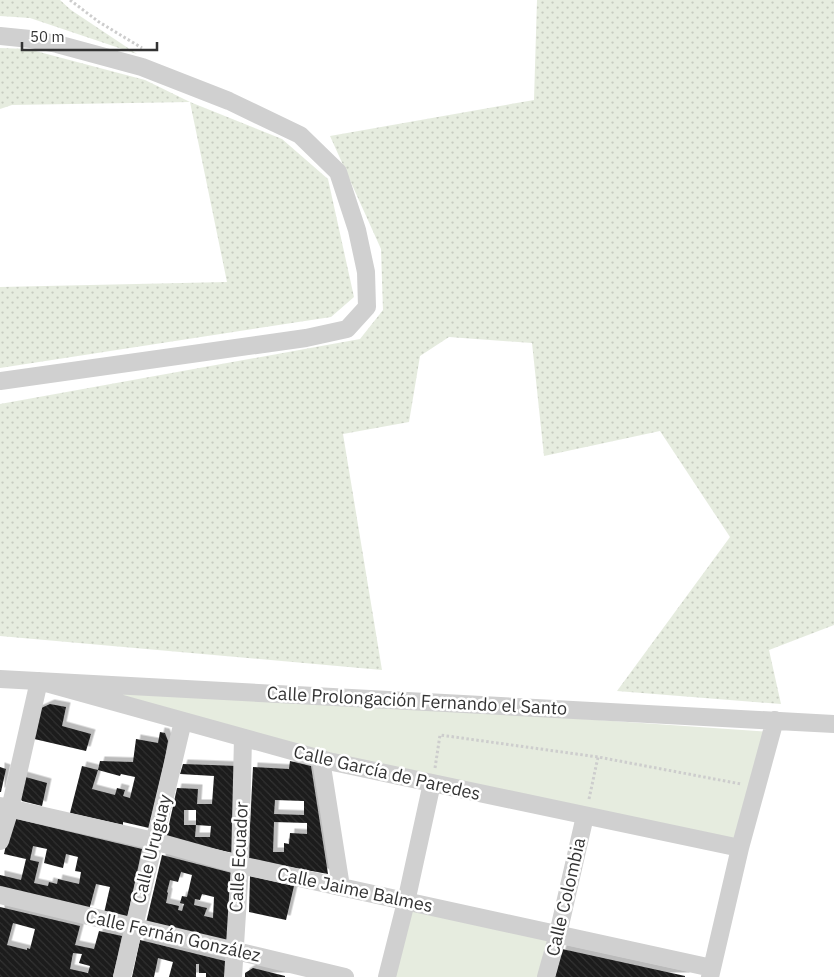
<svg xmlns="http://www.w3.org/2000/svg" width="834" height="977" font-family="'IBM Plex Sans',sans-serif">
	<defs>
		<pattern id="grass-dots" width="8" height="8" patternUnits="userSpaceOnUse" patternTransform="scale(1.25)"><rect width="8" height="8" fill="#e6ecdf"/><path d="M2 2h.1M6 6h.1" fill="none" stroke="#c6cbc0" stroke-width="1.8" stroke-linecap="round"/></pattern>
		<pattern id="building-back-hatch" width="6" height="6" patternUnits="userSpaceOnUse" patternTransform="scale(1.25)"><rect width="6" height="6" fill="#1a1a1a"/><path d="M-1 5l2 2M0 0l6 6M5-1l2 2" fill="none" stroke="#333"/></pattern>
		<filter id="shadow"><feDropShadow dx="4.5" dy="-4.5" stdDeviation="0" flood-color="#0004"/></filter>
	</defs>
	<rect width="100%" height="100%" fill="#fff"/>
	<path fill="url(#grass-dots)" d="M 0,0 L 60,0 L 71,10 L 137,54 L 30,18 L 0,16 Z
		M 537,0 L 834,0 L 834,625 L 769,650 L 781,704 L 617,691 L 730,537 L 660,431 L 544,456 L 532,343 L 449,337 L 420,356 L 409,422 L 343,434 L 382,670 L 0,636 L 0,404 L 360,339 L 383,310 L 381,249 L 330,136 L 534,100 Z
		M 0,48 L 28,49 L 145,80 L 190,102 L 282,139 L 328,179 L 354,297 L 331,317 L 0,368 L 0,287 L 227,282 L 190,102 L 12,105 L 0,109 Z"/>
	<path fill="#e6ecdf" d="M 39,681 L 772,732 L 740,848 L 585,816 Z
		M 406,902 L 558,934 L 546,977 L 387,977 Z"/>
	<path fill="url(#building-back-hatch)" fill-rule="evenodd" filter="url(#shadow)" d="M 50,704 L 66,707 L 62,726 L 91,734 L 86,751 L 30,738 L 37,710 Z
		M 160,732 L 165,733 L 168,741 L 164,763 L 149,828 L 123,822 L 123,825 L 70,813 L 82,766 L 98,770 L 92,789 L 115,795 L 117,788 L 125,790 L 123,796 L 130,798 L 135,777 L 121,774 L 120,776 L 98,770 L 100,761 L 133,762 L 136,739 L 158,743 Z
		M 290,761 L 311,766 L 328,874 L 284,866 L 248,865 L 253,767 L 289,769 ZM 275,800 L 304,801 L 304,815 L 274,814 ZM 274,822 L 307,823 L 307,834 L 290,833 L 289,844 L 284,843 L 284,852 L 273,852 Z
		M 183,764 L 238,766 L 233,853 L 166,838 L 177,788 L 198,789 L 197,804 L 212,804 L 214,776 L 180,774 ZM 184,810 L 196,810 L 196,825 L 211,826 L 210,837 L 195,837 L 196,825 L 184,825 Z
		M 0,767 L 6,769 L 1,792 L 0,792 Z
		M 22,776 L 47,783 L 42,806 L 22,801 L 18,795 Z
		M 12,818 L 142,849 L 127,919 L 104,913 L 110,887 L 96,884 L 89,910 L 0,887 L 0,875 L 21,880 L 26,859 L 4,854 ZM 33,846 L 47,849 L 44,863 L 55,866 L 63,868 L 66,854 L 78,857 L 75,871 L 81,872 L 79,884 L 58,879 L 57,884 L 49,882 L 48,886 L 34,883 L 39,862 L 30,860 Z
		M 162,855 L 232,873 L 229,943 L 146,923 ZM 181,872 L 192,875 L 187,897 L 182,896 L 180,903 L 184,904 L 182,911 L 178,910 L 179,906 L 166,903 L 168,893 L 167,892 L 170,880 L 178,882 ZM 202,894 L 214,897 L 213,918 L 204,916 L 207,908 L 194,905 L 195,899 L 200,900 Z
		M 250,876 L 294,886 L 286,920 L 249,912 Z
		M 0,907 L 80,926 L 75,945 L 94,949 L 99,931 L 122,936 L 113,977 L 0,977 ZM 13,923 L 35,929 L 30,949 L 27,948 L 27,950 L 7,945 ZM 73,953 L 82,954 L 79,963 L 90,966 L 88,973 L 70,969 Z
		M 140,940 L 229,962 L 228,977 L 206,977 L 206,973 L 199,973 L 199,964 L 196,964 L 196,977 L 169,977 L 173,962 L 158,958 L 154,977 L 132,977 Z
		M 562,949 L 685,976 L 685,977 L 555,977 Z
		M 253,968 L 285,976 L 285,977 L 245,977 L 245,973 Z"/>
	<g fill="none" stroke-linecap="round" stroke-linejoin="round">
		<path stroke="#cdcdcd" stroke-width="3" stroke-dasharray="2.5 2.5" stroke-linecap="butt" d="M 70,0 L 99,22 L 142,48
			M 435,768 L 440,735 L 598,757
			M 589,799 L 598,757 L 741,784"/>
		<path stroke="#d0d0d0" stroke-width="18" d="M 0,36 L 30,39 L 57,44 L 142,67 L 229,101 L 300,135 L 338,172 L 357,230 L 366,272 L 367,307 L 347,329 L 306,338 L 0,381
			M 0,679 L 834,724
			M 321,760 L 341,887
			M 0,806 L 154,841 L 240,865 L 712,968
			M 0,841 L 10,809 L 39,681 L 328,761 L 740,848
			M 0,895 L 345,977
			M 122,977 L 183,721
			M 233,977 L 240,865 L 243,738
			M 387,977 L 406,902 L 432,783
			M 546,977 L 558,934 L 585,816
			M 710,977 L 740,848 L 775,720"/>
	</g>
	<g text-anchor="middle" stroke-width="5" stroke-linejoin="round" paint-order="stroke">
		<g font-size="18" fill="#333" stroke="#fff">
			<text transform="translate(417 701) rotate(3)" y="6">Calle Prolongación Fernando el Santo</text>
			<text transform="translate(387 773) rotate(13)" y="6">Calle García de Paredes</text>
			<text transform="translate(152 849) rotate(-76)" y="6">Calle Uruguay</text>
			<text transform="translate(239 857) rotate(-87)" y="6">Calle Ecuador</text>
			<text transform="translate(355 890) rotate(12)" y="6">Calle Jaime Balmes</text>
			<text transform="translate(566 897) rotate(-77)" y="6">Calle Colombia</text>
			<text transform="translate(173 936) rotate(13)" y="6">Calle Fernán González</text>
		</g>
	</g>
	<path d="M22 42v8h135v-8" fill="none" stroke="#333333" stroke-width="2.5"/>
	<text x="30" y="42" font-size="15" fill="#333333" stroke="#ffffff" stroke-width="4" paint-order="stroke">50 m</text>
</svg>
